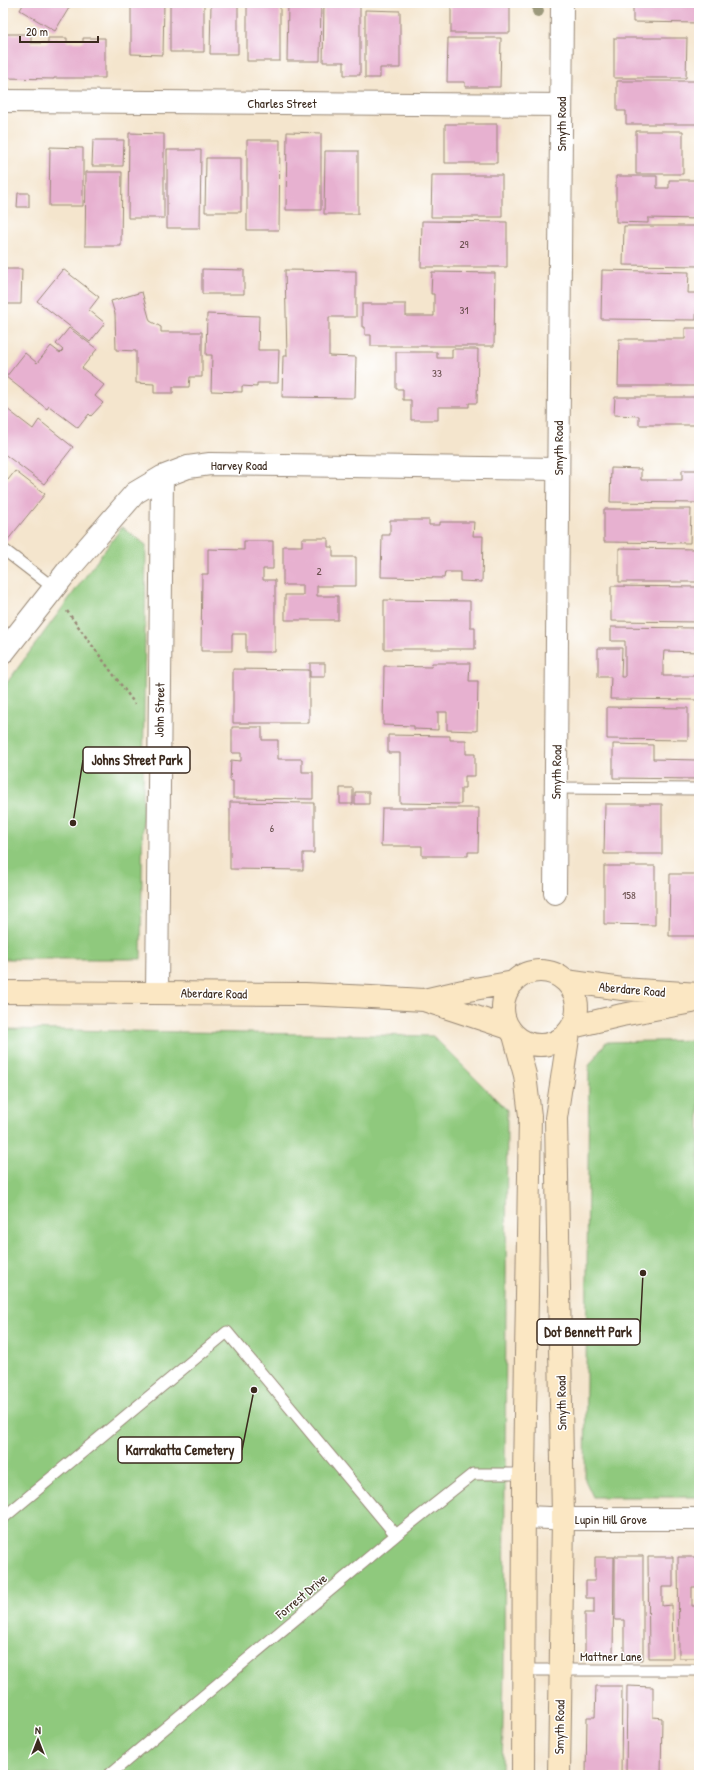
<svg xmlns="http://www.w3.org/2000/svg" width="702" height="1778" font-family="'Patrick Hand',sans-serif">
	<rect width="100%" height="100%" fill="#fff"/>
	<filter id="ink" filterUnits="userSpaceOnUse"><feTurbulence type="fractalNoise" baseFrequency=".025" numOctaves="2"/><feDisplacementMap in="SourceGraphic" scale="8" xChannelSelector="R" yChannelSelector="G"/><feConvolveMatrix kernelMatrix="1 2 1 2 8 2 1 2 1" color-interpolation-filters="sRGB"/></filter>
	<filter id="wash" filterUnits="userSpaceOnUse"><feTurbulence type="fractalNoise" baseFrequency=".012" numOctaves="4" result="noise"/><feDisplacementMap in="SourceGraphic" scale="16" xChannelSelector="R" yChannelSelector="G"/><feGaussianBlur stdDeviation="0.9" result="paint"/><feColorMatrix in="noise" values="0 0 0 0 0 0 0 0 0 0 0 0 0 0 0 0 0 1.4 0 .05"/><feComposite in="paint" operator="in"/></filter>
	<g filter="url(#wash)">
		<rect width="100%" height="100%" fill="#f4e5cd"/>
		<path fill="#8fc97d" stroke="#657a4e" d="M 122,527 L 146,545 L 141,959 L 3,959 L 3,688 Z
			M 3,1029 L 433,1036 L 507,1110 L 504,1669 L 502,1775 L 3,1775 Z
			M 699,1040 L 699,1497 L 593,1497 L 585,1480 L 589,1066 L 606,1042 Z"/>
		<g id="blocks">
			<path fill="#e7b1d0" d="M 24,3 L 72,3 L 55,31 L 20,10 Z
				M 131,3 L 164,3 L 163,55 L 131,54 Z
				M 170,3 L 204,3 L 204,52 L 170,52 Z
				M 211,3 L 238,3 L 238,54 L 210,54 Z
				M 247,3 L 280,3 L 280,61 L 247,61 Z
				M 288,3 L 321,3 L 320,61 L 287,61 Z
				M 324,3 L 360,3 L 360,75 L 344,75 L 344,62 L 323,62 Z
				M 451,3 L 510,3 L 510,33 L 451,33 Z
				M 633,3 L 699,3 L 699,23 L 633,22 Z
				M 365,10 L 400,11 L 400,68 L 380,68 L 380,78 L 365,78 Z
				M 4,34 L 31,34 L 31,43 L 48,43 L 48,38 L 67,38 L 67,42 L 83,42 L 83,38 L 105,38 L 105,78 L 54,78 L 54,79 L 4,78 Z
				M 448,38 L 501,38 L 500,87 L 465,87 L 465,82 L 447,82 Z
				M 614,38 L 687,38 L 686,78 L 614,78 Z
				M 617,81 L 699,81 L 699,124 L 626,124 L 626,111 L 617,111 Z
				M 3,124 L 6,124 L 6,164 L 3,164 Z
				M 445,124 L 497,124 L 497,163 L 445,163 Z
				M 636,131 L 683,131 L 683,174 L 636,174 Z
				M 287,132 L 321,133 L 321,210 L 286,210 Z
				M 129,133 L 164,134 L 164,218 L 128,218 Z
				M 93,140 L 124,140 L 123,166 L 92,166 Z
				M 247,140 L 280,140 L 279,230 L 247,230 Z
				M 50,147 L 83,148 L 83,206 L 49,206 Z
				M 167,150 L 201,150 L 200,228 L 167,228 Z
				M 325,151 L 358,151 L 358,214 L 324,214 Z
				M 206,158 L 241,158 L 241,212 L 205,212 Z
				M 86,172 L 122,172 L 121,246 L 85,246 Z
				M 432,175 L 502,175 L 502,217 L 431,217 Z
				M 616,176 L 657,176 L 657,188 L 669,188 L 669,180 L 699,180 L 699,219 L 648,218 L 648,223 L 616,222 Z
				M 18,193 L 29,193 L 29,207 L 17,207 Z
				M 422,221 L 507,222 L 507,267 L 421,267 Z
				M 624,226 L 699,226 L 699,266 L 623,265 Z
				M 3,269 L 22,269 L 21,304 L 3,304 Z
				M 63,269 L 99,297 L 89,310 L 105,323 L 90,342 L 37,301 Z
				M 202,269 L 244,270 L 244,294 L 202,294 Z
				M 285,270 L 356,271 L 356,317 L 329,317 L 329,356 L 356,357 L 355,398 L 282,397 L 283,356 L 287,356 Z
				M 602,270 L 689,272 L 688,293 L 697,293 L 696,320 L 601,319 Z
				M 432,272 L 495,273 L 494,346 L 371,346 L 371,335 L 365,335 L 365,327 L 362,327 L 362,304 L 406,304 L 406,316 L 434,316 L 434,294 L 431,294 Z
				M 142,292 L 150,321 L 161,327 L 161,332 L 202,332 L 202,377 L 190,377 L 189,387 L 173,387 L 173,393 L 154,393 L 154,384 L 136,383 L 136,351 L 116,350 L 115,314 L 111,301 Z
				M 207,314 L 259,316 L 258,350 L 279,350 L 278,383 L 257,383 L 257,387 L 242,386 L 242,392 L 211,391 L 212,355 L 206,355 Z
				M 69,328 L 97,349 L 82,368 L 104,385 L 95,396 L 103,403 L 91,416 L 89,414 L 78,428 L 49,406 L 47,409 L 6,377 L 25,353 L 37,363 L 51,346 L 60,353 L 63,350 L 56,344 Z
				M 685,328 L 699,328 L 698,386 L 618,386 L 619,339 L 685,339 Z
				M 452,349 L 478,349 L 477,403 L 469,403 L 469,407 L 438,407 L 438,420 L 411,420 L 411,400 L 403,400 L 403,389 L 396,389 L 396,352 L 437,352 L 437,358 L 452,358 Z
				M 615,397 L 699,397 L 699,425 L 639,425 L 639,416 L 614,415 Z
				M 7,409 L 33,429 L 39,420 L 73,447 L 44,484 L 3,453 L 3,414 Z
				M 611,468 L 641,469 L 641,480 L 682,480 L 682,470 L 699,470 L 699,503 L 610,502 Z
				M 15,471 L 45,494 L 6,542 L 3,540 L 3,475 L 8,480 Z
				M 604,509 L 691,509 L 690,543 L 604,542 Z
				M 390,520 L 429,520 L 429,525 L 440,525 L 440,522 L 474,522 L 473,536 L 483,536 L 482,582 L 460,581 L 460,572 L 445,572 L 444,578 L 381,577 L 382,535 L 390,535 Z
				M 302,538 L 328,538 L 328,547 L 333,547 L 333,557 L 356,557 L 356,586 L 317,586 L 317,596 L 338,596 L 338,620 L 285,620 L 285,595 L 303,595 L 303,585 L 283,585 L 283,546 L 302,546 Z
				M 244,541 L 273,541 L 273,569 L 263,569 L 263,580 L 275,580 L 275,652 L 246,652 L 246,634 L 232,634 L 232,651 L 201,651 L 202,574 L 208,574 L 208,549 L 244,550 Z
				M 619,548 L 699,549 L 699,582 L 619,582 Z
				M 611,586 L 699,587 L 699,622 L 611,621 Z
				M 384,600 L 470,601 L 470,627 L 475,627 L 475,649 L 384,649 Z
				M 611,627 L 699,628 L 699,652 L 664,651 L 663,663 L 663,676 L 699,676 L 699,700 L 610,699 L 611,677 L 598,677 L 598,648 L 622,648 L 621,677 L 625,677 L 625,641 L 611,641 Z
				M 310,663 L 325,663 L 325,677 L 310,677 Z
				M 432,663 L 470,663 L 469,681 L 478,681 L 477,731 L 447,730 L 447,712 L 438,712 L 438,730 L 414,729 L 414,726 L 383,725 L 384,666 L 431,667 Z
				M 233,669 L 309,670 L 309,723 L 233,723 Z
				M 607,707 L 688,708 L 688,740 L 607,739 Z
				M 232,727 L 262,727 L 262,740 L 278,740 L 278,759 L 302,759 L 302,772 L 313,772 L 313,799 L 233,798 L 233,781 L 230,781 L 231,760 L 241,761 L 241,753 L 232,753 Z
				M 388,735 L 450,736 L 450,740 L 466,740 L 466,754 L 475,754 L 475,776 L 465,776 L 465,788 L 461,788 L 461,804 L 400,803 L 400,753 L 388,753 Z
				M 613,744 L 653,745 L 653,759 L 696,760 L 695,779 L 613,778 Z
				M 340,788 L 353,788 L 353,804 L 340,804 Z
				M 355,792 L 369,792 L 369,804 L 355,804 Z
				M 230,802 L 314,803 L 314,853 L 303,853 L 303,870 L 230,869 Z
				M 605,804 L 662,804 L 662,854 L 604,854 Z
				M 382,808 L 479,808 L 478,852 L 468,852 L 468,856 L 422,856 L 422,846 L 381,846 Z
				M 604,866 L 655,866 L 655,925 L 604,924 Z
				M 670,874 L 699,874 L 699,936 L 669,936 Z
				M 615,1556 L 643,1556 L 643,1660 L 624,1660 L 624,1620 L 615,1620 Z
				M 595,1557 L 614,1557 L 613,1657 L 585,1657 L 585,1613 L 594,1613 L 594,1598 L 586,1598 L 586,1581 L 595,1581 Z
				M 648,1557 L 673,1557 L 673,1587 L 662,1587 L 662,1606 L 672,1605 L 673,1658 L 649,1658 Z
				M 678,1557 L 699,1557 L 699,1587 L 692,1587 L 692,1606 L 699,1606 L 699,1658 L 679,1658 Z
				M 596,1686 L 622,1686 L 621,1775 L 586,1775 L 587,1717 L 595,1717 Z
				M 627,1686 L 653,1687 L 653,1717 L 662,1718 L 661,1775 L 626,1775 Z"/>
		</g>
	</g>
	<g filter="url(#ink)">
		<use href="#blocks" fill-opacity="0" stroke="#988876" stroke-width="1"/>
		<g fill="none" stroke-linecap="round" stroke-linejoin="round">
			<g stroke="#988876" stroke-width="13">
				<path id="lane" d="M 3,549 L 46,582
					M 556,788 L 699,789
					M 3,1518 L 227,1332 L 396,1535
					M 523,1670 L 699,1670
					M 3,1774 L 4,1775
					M 109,1775 L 396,1535 L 473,1474 L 524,1474"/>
			</g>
			<g stroke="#988876" stroke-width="24">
				<path id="street" d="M 3,101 L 561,105
					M 3,653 L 69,569 L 135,493 L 162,477 L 188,467 L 210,464 L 558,469
					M 555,893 L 562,3
					M 157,992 L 162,477
					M 524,1517 L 575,1519 L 699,1519"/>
			</g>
			<g stroke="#988876" stroke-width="24">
				<path id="secondary" d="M503 1008a37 37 0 1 1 74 0a37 37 0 1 1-74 0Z
					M 566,981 L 622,989 L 699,994
					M 3,992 L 305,994 L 371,997 L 424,1000 L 509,1028
					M 424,1000 L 463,991 L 514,982
					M 572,1027 L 622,1015 L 692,1002
					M 514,1035 L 525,1075 L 530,1116 L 524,1474 L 523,1775
					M 559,1775 L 563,1518 L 556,1118 L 569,1032"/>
			</g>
			<path stroke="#988876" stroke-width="2.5" stroke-dasharray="3 3" stroke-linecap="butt" d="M 67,611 L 135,704"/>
			<use href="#lane" stroke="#fff" stroke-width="11"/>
			<use href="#street" stroke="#fff" stroke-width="22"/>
			<use href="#secondary" stroke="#fbe7c3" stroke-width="22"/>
		</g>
		<circle fill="#9c997c" cx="538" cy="11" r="6"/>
	</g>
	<g text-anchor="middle" stroke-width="3" stroke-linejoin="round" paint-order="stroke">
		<g font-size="11" fill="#664c4a">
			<text x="464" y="248">29</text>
			<text x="464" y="314">31</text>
			<text x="437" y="377">33</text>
			<text x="319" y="575">2</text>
			<text x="272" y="832">6</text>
			<text x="629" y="899">158</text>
		</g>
		<g font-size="13" fill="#3b2a1e" stroke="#fff">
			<text x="282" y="108">Charles Street</text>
			<text transform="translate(561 124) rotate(-90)" y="5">Smyth Road</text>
			<text transform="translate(558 448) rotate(-90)" y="5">Smyth Road</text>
			<text x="239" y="470">Harvey Road</text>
			<text transform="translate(159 710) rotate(-89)" y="5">John Street</text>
			<text transform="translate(556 772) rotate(-89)" y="5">Smyth Road</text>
			<text transform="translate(632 989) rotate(5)" y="5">Aberdare Road</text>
			<text transform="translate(214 993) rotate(1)" y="5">Aberdare Road</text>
			<text transform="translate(561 1403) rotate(-91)" y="5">Smyth Road</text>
			<text x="611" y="1524">Lupin Hill Grove</text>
			<text transform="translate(301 1596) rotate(-40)" y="5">Forrest Drive</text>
			<text x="611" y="1661">Mattner Lane</text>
			<text transform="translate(559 1727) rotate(-89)" y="5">Smyth Road</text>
		</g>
	</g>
	<path fill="none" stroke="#3b2a1e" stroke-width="1.5" d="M73 823L83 760M643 1273L640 1332M254 1390L242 1450"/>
	<g fill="#3b2a1e" stroke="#fff" stroke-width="1.5">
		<circle cx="73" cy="823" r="4"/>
		<circle cx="643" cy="1273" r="4"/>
		<circle cx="254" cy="1390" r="4"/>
	</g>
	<g fill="#fff" stroke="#3b2a1e" stroke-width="1.5">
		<rect x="83" y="747" width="107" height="26" rx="4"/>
		<rect x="537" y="1319" width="103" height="26" rx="4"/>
		<rect x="118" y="1437" width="124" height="26" rx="4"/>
	</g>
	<g font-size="14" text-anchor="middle" font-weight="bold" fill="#3b2a1e">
		<text x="137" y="765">Johns Street Park</text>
		<text x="588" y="1337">Dot Bennett Park</text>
		<text x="180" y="1455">Karrakatta Cemetery</text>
	</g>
	<rect width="702" height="1778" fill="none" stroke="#fff" stroke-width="16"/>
	<g transform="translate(38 1740)" stroke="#ffffff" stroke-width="3" paint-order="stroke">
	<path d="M0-3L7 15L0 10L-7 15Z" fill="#3b2a1e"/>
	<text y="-6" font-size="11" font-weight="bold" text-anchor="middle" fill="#3b2a1e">N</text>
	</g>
	<path d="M20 36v6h78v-6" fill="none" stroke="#3b2a1e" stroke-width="2"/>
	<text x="26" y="36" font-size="12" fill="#3b2a1e" stroke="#ffffff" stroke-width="3" paint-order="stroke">20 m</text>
</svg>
